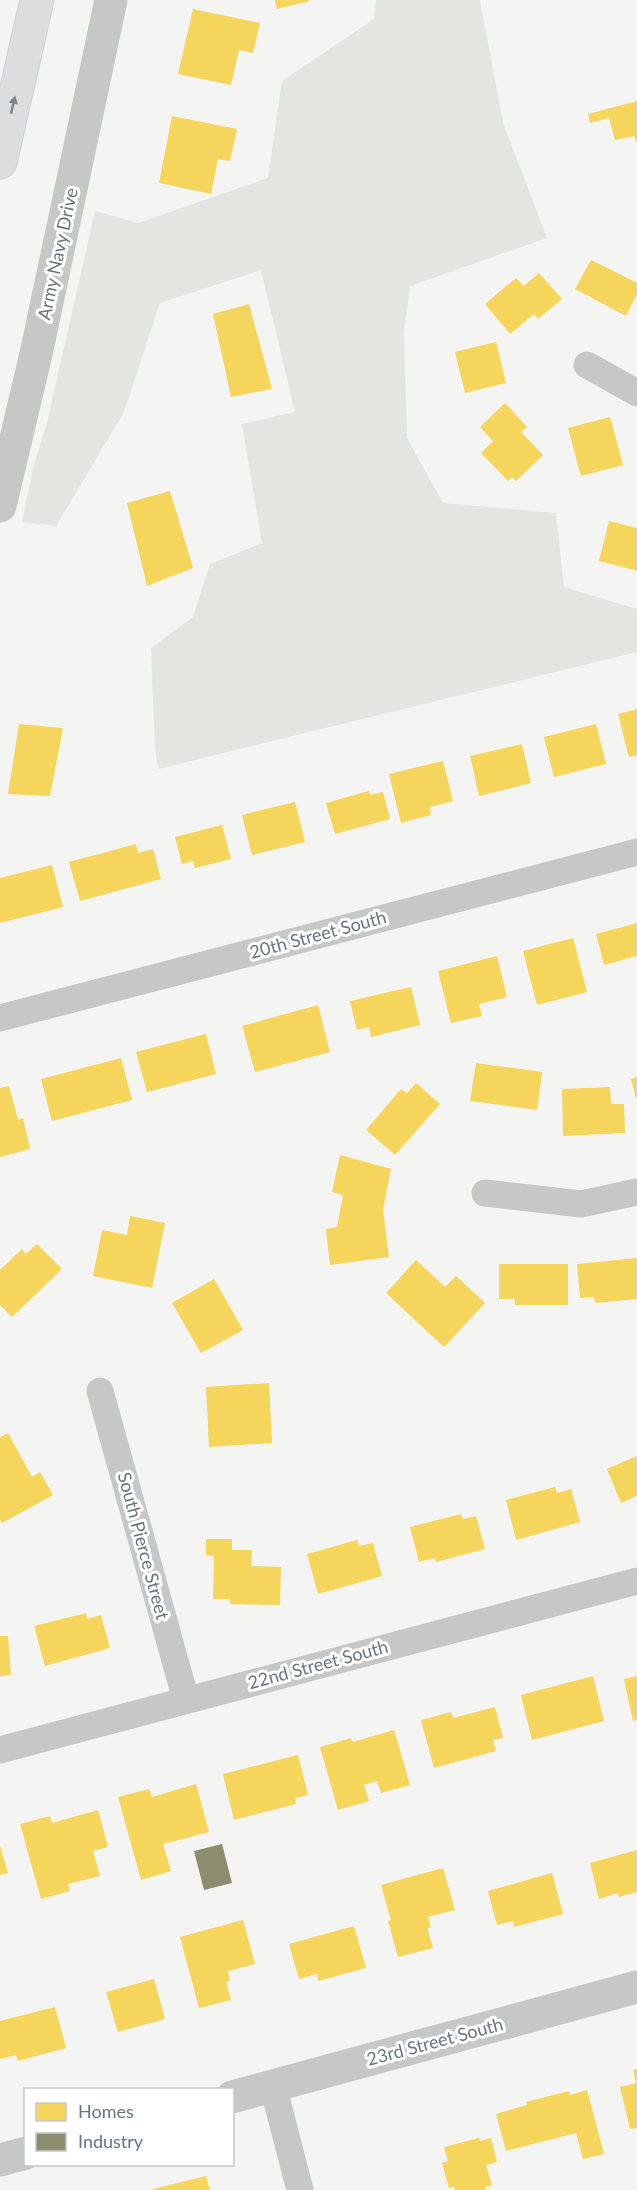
<svg xmlns="http://www.w3.org/2000/svg" width="637" height="2190" font-family="Lato,sans-serif">
	<rect width="100%" height="100%" fill="#f4f4f2"/>
	<path fill="#e3e5e0" d="M 376,0 L 480,0 L 503,123 L 547,238 L 410,286 L 404,332 L 407,438 L 443,503 L 556,513 L 564,587 L 637,609 L 637,652 L 158,769 L 155,746 L 151,648 L 193,617 L 210,564 L 262,543 L 242,424 L 295,412 L 261,270 L 160,303 L 124,412 L 56,526 L 22,522 L 33,468 L 47,423 L 95,211 L 138,223 L 268,178 L 282,81 L 374,19 Z"/>
	<path fill="#f6d55c" d="M 275,0 L 309,0 L 309,1 L 277,9 Z
		M 193,9 L 260,23 L 253,53 L 239,50 L 231,85 L 178,74 Z
		M 637,101 L 637,144 L 634,136 L 615,140 L 609,118 L 590,123 L 588,114 Z
		M 172,116 L 237,129 L 230,161 L 218,159 L 211,194 L 159,183 Z
		M 591,260 L 637,283 L 637,294 L 626,316 L 575,289 Z
		M 539,273 L 562,299 L 538,319 L 534,314 L 510,334 L 485,304 L 516,278 L 524,286 Z
		M 249,304 L 272,389 L 231,397 L 213,314 Z
		M 496,342 L 506,383 L 465,393 L 455,352 Z
		M 505,403 L 527,427 L 521,432 L 543,455 L 516,481 L 512,477 L 508,481 L 481,453 L 493,441 L 480,427 Z
		M 610,417 L 623,465 L 581,476 L 568,428 Z
		M 170,491 L 193,568 L 147,586 L 127,503 Z
		M 609,521 L 637,528 L 637,571 L 599,561 Z
		M 637,709 L 637,755 L 629,757 L 618,714 Z
		M 19,724 L 63,728 L 50,796 L 8,794 Z
		M 596,724 L 606,764 L 554,777 L 544,737 Z
		M 522,744 L 531,783 L 479,796 L 470,756 Z
		M 443,761 L 453,801 L 430,807 L 431,815 L 401,823 L 389,774 Z
		M 369,791 L 370,795 L 383,792 L 390,819 L 335,834 L 326,803 Z
		M 295,802 L 305,842 L 252,855 L 242,815 Z
		M 222,825 L 231,859 L 195,868 L 193,861 L 182,864 L 175,837 Z
		M 136,844 L 138,853 L 153,849 L 161,879 L 80,901 L 69,862 Z
		M 52,865 L 63,907 L 0,923 L 0,878 Z
		M 637,923 L 637,956 L 604,965 L 596,934 Z
		M 573,938 L 587,992 L 537,1005 L 523,951 Z
		M 497,956 L 507,997 L 479,1004 L 482,1016 L 451,1023 L 438,971 Z
		M 411,987 L 420,1025 L 371,1037 L 369,1027 L 357,1030 L 350,1001 Z
		M 318,1005 L 330,1052 L 255,1072 L 242,1026 Z
		M 206,1034 L 216,1074 L 147,1092 L 136,1052 Z
		M 121,1058 L 132,1100 L 52,1121 L 41,1079 Z
		M 476,1063 L 542,1072 L 537,1110 L 470,1101 Z
		M 637,1077 L 637,1098 L 636,1098 L 631,1079 Z
		M 416,1083 L 440,1104 L 395,1155 L 366,1130 L 401,1089 L 407,1093 Z
		M 9,1086 L 18,1120 L 23,1118 L 30,1149 L 0,1157 L 0,1088 Z
		M 610,1087 L 611,1104 L 624,1104 L 625,1133 L 563,1136 L 562,1089 Z
		M 340,1155 L 391,1169 L 383,1210 L 389,1257 L 330,1265 L 326,1229 L 337,1227 L 343,1195 L 332,1192 Z
		M 130,1216 L 165,1223 L 152,1288 L 93,1276 L 102,1230 L 127,1235 Z
		M 37,1244 L 62,1269 L 12,1317 L 0,1305 L 0,1270 L 22,1249 L 26,1254 Z
		M 637,1258 L 637,1299 L 595,1303 L 594,1297 L 580,1298 L 577,1264 Z
		M 416,1260 L 445,1287 L 456,1276 L 485,1303 L 444,1347 L 386,1293 Z
		M 499,1264 L 568,1264 L 568,1305 L 515,1305 L 515,1299 L 499,1299 Z
		M 214,1279 L 243,1330 L 201,1353 L 172,1303 Z
		M 269,1383 L 272,1443 L 209,1447 L 206,1387 Z
		M 8,1433 L 32,1477 L 40,1472 L 53,1495 L 2,1523 L 0,1520 L 0,1437 Z
		M 637,1456 L 637,1496 L 621,1503 L 607,1469 Z
		M 555,1487 L 557,1493 L 571,1489 L 580,1522 L 516,1540 L 506,1500 Z
		M 461,1514 L 463,1519 L 476,1516 L 485,1549 L 436,1562 L 435,1558 L 419,1562 L 410,1527 Z
		M 206,1539 L 232,1539 L 232,1550 L 252,1550 L 251,1566 L 281,1567 L 280,1605 L 230,1604 L 230,1599 L 213,1599 L 214,1556 L 206,1555 Z
		M 357,1540 L 359,1546 L 373,1543 L 382,1576 L 318,1594 L 307,1554 Z
		M 86,1613 L 87,1619 L 101,1615 L 110,1648 L 45,1666 L 34,1626 Z
		M 0,1636 L 8,1636 L 11,1675 L 0,1676 Z
		M 593,1676 L 604,1721 L 532,1740 L 521,1695 Z
		M 637,1676 L 637,1720 L 633,1721 L 624,1679 Z
		M 495,1707 L 503,1738 L 493,1740 L 496,1751 L 434,1768 L 421,1720 L 451,1712 L 453,1718 Z
		M 394,1730 L 410,1785 L 381,1793 L 377,1781 L 364,1785 L 369,1801 L 338,1810 L 320,1747 L 351,1738 L 353,1742 Z
		M 298,1755 L 308,1795 L 295,1798 L 296,1804 L 234,1820 L 223,1774 Z
		M 196,1784 L 209,1832 L 163,1844 L 171,1871 L 141,1880 L 118,1797 L 149,1789 L 152,1797 Z
		M 98,1810 L 108,1847 L 93,1851 L 100,1876 L 68,1884 L 70,1891 L 41,1899 L 20,1824 L 50,1816 L 52,1823 Z
		M 0,1846 L 8,1873 L 0,1875 Z
		M 637,1850 L 637,1892 L 619,1897 L 618,1893 L 599,1899 L 590,1863 Z
		M 443,1868 L 455,1910 L 428,1917 L 431,1927 L 427,1928 L 433,1948 L 398,1957 L 388,1921 L 391,1920 L 381,1885 Z
		M 552,1873 L 563,1914 L 514,1927 L 513,1921 L 497,1925 L 488,1891 Z
		M 243,1920 L 255,1964 L 228,1971 L 230,1981 L 226,1982 L 231,2000 L 199,2008 L 180,1937 Z
		M 354,1926 L 366,1968 L 318,1981 L 317,1974 L 299,1979 L 289,1944 Z
		M 154,1979 L 165,2019 L 118,2032 L 106,1992 Z
		M 55,2007 L 66,2048 L 18,2061 L 16,2055 L 0,2059 L 0,2021 Z
		M 637,2069 L 637,2128 L 630,2129 L 620,2087 L 636,2083 L 633,2070 Z
		M 587,2090 L 604,2154 L 583,2159 L 576,2133 L 506,2151 L 496,2114 L 527,2105 L 526,2102 L 569,2091 L 570,2095 Z
		M 479,2138 L 480,2141 L 491,2138 L 497,2162 L 486,2165 L 492,2185 L 485,2187 L 486,2190 L 455,2190 L 454,2187 L 449,2188 L 442,2163 L 448,2161 L 444,2147 Z
		M 206,2176 L 210,2190 L 153,2190 L 153,2189 Z"/>
	<path fill="#8c8c6e" d="M 222,1844 L 232,1883 L 204,1890 L 194,1851 Z"/>
	<g fill="none" stroke-linecap="round" stroke-linejoin="round">
		<g stroke="#cfd0d0" stroke-width="35">
			<path id="motorway" d="M 0,162 L 37,0"/>
		</g>
		<path stroke="#c6c8c8" stroke-width="27" d="M 587,365 L 637,393
			M 0,1018 L 637,852
			M 485,1193 L 581,1204 L 637,1192
			M 100,1391 L 186,1700
			M 0,1750 L 637,1581
			M 273,2086 L 300,2190"/>
		<path stroke="#c6c8c8" stroke-width="33" d="M 0,506 L 36,354 L 111,0
			M 232,2097 L 637,1987
			M 0,2160 L 26,2153"/>
		<use href="#motorway" stroke="#dcddde" stroke-width="33"/>
	</g>
	<defs><path id="oneway-solid" d="M-6-.8H1V-3.2L6.5 0L1 3.2V.8H-6Z" transform="scale(1.5)"/></defs>
	<use fill="#78858e" href="#oneway-solid" transform="translate(13 105) rotate(-77)"/>
	<g text-anchor="middle" stroke-width="6" stroke-linejoin="round" paint-order="stroke">
		<g font-size="18" fill="#667680" stroke="#fff">
			<text transform="translate(58 254) rotate(-78)" y="6">Army Navy Drive</text>
			<text transform="translate(318 935) rotate(-15)" y="6">20th Street South</text>
			<text transform="translate(143 1546) rotate(75)" y="6">South Pierce Street</text>
			<text transform="translate(318 1665) rotate(-15)" y="6">22nd Street South</text>
			<text transform="translate(435 2042) rotate(-15)" y="6">23rd Street South</text>
		</g>
	</g>
	<rect x="24" y="2088" width="210" height="78" fill="#ffffff" stroke="#c2c8cc" stroke-width="1.5"/>
	<rect x="36" y="2103" width="30" height="18" fill="#f6d55c" stroke="#c2c8cc" stroke-width="1.5"/>
	<text x="78" y="2118" font-size="18" fill="#667680">Homes</text>
	<rect x="36" y="2133" width="30" height="18" fill="#8c8c6e" stroke="#c2c8cc" stroke-width="1.5"/>
	<text x="78" y="2148" font-size="18" fill="#667680">Industry</text>
</svg>
